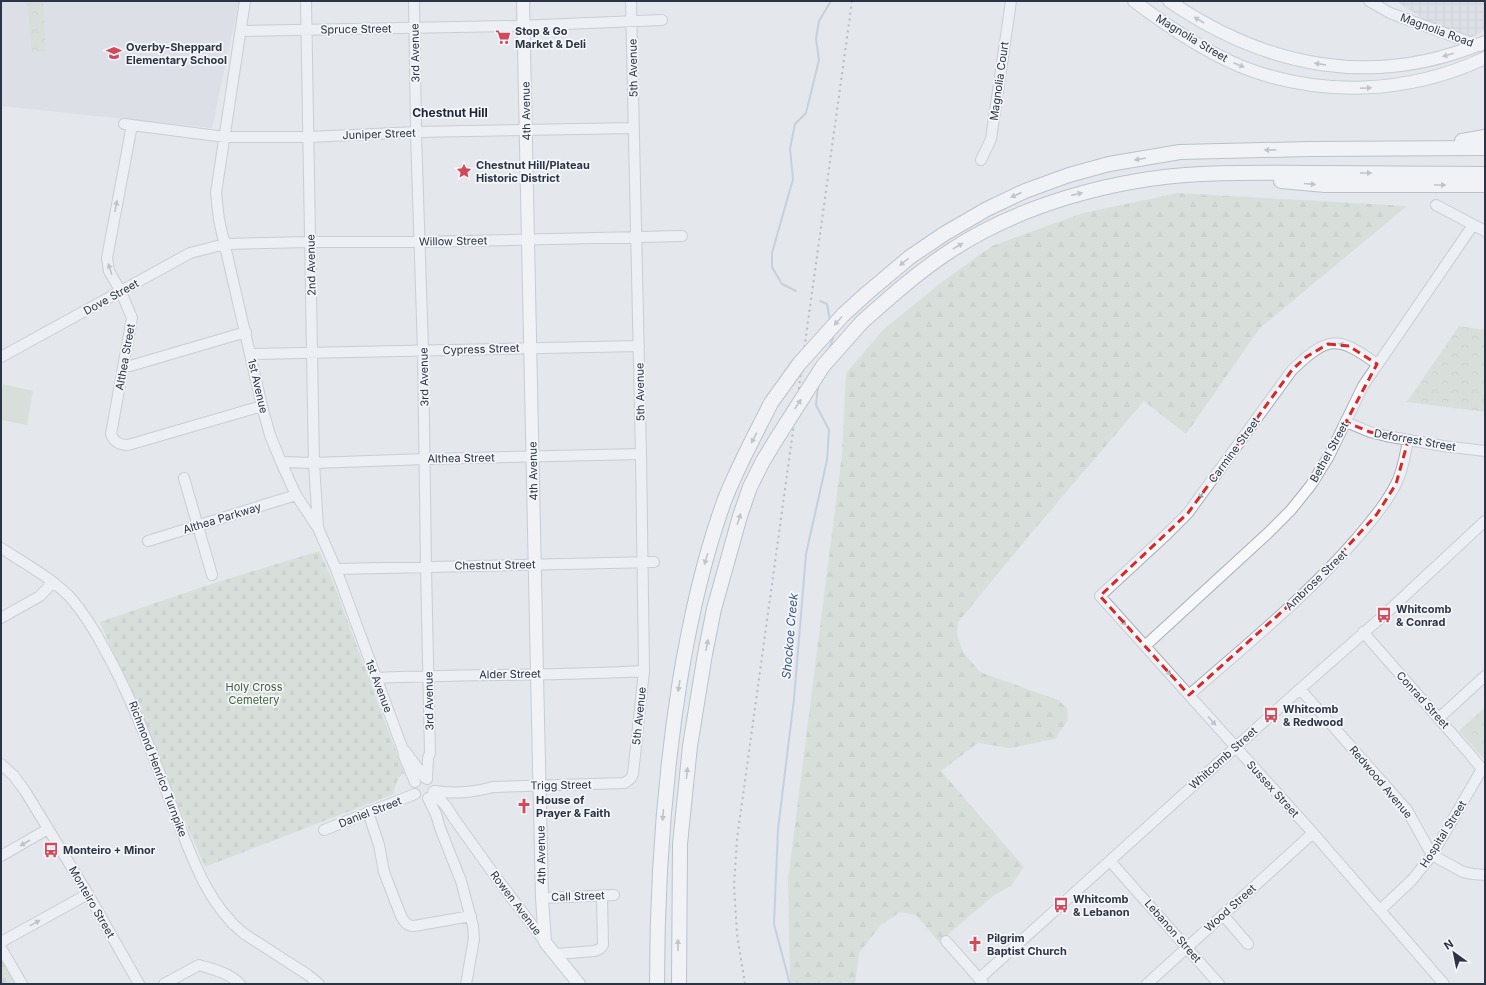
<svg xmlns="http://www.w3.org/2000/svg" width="1486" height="985" font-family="Inter,sans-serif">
	<defs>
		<pattern id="industrial-grid" width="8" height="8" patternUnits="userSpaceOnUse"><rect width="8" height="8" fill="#d2d6de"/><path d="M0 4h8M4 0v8" fill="none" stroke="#b4b8c0"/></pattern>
		<pattern id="forest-firs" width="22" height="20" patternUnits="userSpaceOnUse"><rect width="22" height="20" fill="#c9d6c5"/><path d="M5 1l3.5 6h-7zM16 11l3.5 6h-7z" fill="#adb8ab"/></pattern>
		<pattern id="cemetery-stones" width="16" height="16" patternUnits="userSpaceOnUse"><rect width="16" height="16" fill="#c9d6c5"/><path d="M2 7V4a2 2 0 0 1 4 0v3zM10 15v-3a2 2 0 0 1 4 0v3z" fill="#adb8ab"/></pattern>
		<pattern id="park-crowns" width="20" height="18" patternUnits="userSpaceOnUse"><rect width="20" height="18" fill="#c9d6c5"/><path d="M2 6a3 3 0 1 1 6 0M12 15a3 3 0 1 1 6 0" fill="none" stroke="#adb8ab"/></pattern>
	</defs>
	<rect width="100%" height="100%" fill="#e4e7ec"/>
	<path fill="#d2d6de" d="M 1,1 L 239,1 L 212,128 L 1,106 Z"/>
	<path fill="url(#industrial-grid)" d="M 1396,1 L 1485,1 L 1485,30 L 1461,44 Z"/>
	<path fill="#c9d6c5" d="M 3,384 L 33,391 L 27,425 L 1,420 L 1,394 Z"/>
	<path fill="url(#forest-firs)" d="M 1178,193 L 1407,206 L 1260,328 L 1186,434 L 1144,401 L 1033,531 L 958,622 L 957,635 L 963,652 L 980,672 L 1058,700 L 1067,708 L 1068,720 L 1055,739 L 1010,748 L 978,743 L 941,771 L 1024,867 L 1011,886 L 993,896 L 939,942 L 916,915 L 900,912 L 881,925 L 859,953 L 855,984 L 790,984 L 788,880 L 842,454 L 846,373 L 884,329 L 942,282 L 992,246 L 1083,213 Z"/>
	<path fill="url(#cemetery-stones)" d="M 319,551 L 330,574 L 404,773 C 398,776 394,787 394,794 L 205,867 L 100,622 L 208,585 Z
		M 1,958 L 16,984 L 1,984 Z"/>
	<path fill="url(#park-crowns)" d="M 27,1 L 43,1 L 46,51 L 32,52 Z
		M 1459,326 L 1485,330 L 1485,412 L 1407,402 Z
		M 1485,707 L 1485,760 L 1459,731 Z"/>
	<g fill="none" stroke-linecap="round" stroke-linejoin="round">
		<path stroke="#9fb4cc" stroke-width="2" d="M 796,291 L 782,284 L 772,267 L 772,253 L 793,179 L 790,149 L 795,124 L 806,113 L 819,60 L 816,39 L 819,21 L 831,1
			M 820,301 L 827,304 L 830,321
			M 829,350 L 834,335
			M 790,984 L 774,924 L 778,829 L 794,699 L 806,554 L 827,460 L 829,430 L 816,405 L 818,386"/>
		<g stroke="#a9aeb7" stroke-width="12">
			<path id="minor" d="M 245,1 L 216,193 L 219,220 L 262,406 L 270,435 L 281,462 L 296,495 L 318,528 L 336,569 L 403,750 L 404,756 L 415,782
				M 306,1 L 312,353 L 314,463 L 318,528
				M 414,1 L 416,132 L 423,351 L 426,567 L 430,753 L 428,758 L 427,779
				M 1369,1 L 1390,13 L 1480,46
				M 241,31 L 516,26 L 662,20
				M 124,124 L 225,137 L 309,137 L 416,132 L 634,128
				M 132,125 L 107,258 L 109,271 L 121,292 L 132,318 L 111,434 C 114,442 119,445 128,445 L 262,406
				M 981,160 L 991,139 L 1011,1
				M 1436,205 L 1485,231
				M 251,354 L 639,346
				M 1,357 L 190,253 L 225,244 L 310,242 L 419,242 L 682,236
				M 1377,364 C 1337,335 1328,336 1292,370 L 1188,513 L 1167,534 L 1100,596 L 1313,833 L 1444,984
				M 124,366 L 130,366 L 246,332
				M 1346,422 L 1370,432 L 1386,436 L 1443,446 L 1485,451
				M 281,462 L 314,463 L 425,459 L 641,454
				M 184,478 L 212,575
				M 148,541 L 296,495
				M 1,548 C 24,563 50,577 70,597 C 84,613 95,631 105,650 C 135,704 155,762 177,819 C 193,860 208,904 243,933 L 308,975 L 319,984
				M 336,569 L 654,562
				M 1,618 L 40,596 L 53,582
				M 1363,632 L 1468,752 L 1482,769
				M 1145,646 L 1268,533 L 1291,510 L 1311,485 L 1329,456 L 1363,386 L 1473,225
				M 375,678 C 465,674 555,676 644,671
				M 1300,689 L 1407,810 L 1432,855 L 1463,872 L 1473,874 L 1485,875
				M 1189,695 C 1246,645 1307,596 1357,538 C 1371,521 1386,504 1396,484 C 1403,471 1405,455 1408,441
				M 1439,718 L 1485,676
				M 405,751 L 425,778
				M 1,764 L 14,776 L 25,791 L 88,894 L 139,984
				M 434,791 C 453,794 475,792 493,787 L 625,783 L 631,778 L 633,774 L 644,671 L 641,454 L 631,1
				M 433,792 L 446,806 L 455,820 L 493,873 L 545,942
				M 428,798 L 436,814 L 440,828 L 461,881 L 473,926 L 474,939 L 466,984
				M 368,812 L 379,845 L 384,872 L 401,916 C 404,922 407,926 414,926 L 471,916
				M 324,830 L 415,794
				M 1,856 L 48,829
				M 1110,861 L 1219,984
				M 542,898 L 614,895
				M 1380,910 L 1412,880 L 1432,855 L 1482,769
				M 1223,915 L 1248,944
				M 946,941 L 983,983
				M 1,942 L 88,894
				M 1,948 L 22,984
				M 556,954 L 594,951 L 600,949 L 603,945 L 602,896
				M 979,979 L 1300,689 L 1384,615 L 1485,521
				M 164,984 L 199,965 C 212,969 230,973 240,984
				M 1147,984 L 1313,833"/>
		</g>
		<g stroke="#a3abb8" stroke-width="14">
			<path id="major" d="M 523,1 L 537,674 L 542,898 L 545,942 L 579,984
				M 1134,1 C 1167,26 1202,50 1240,66 C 1319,98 1408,94 1485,58
				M 1169,1 C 1267,68 1374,89 1485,42"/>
		</g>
		<g stroke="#8b94a3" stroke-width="16">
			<path id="highway" d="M 1462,141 L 1485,137
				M 1281,181 L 1325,185 L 1485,185
				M 866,294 L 910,257 L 944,234 L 987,209 L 1025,191 L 1069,175 L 1109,164 L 1180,152 L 1309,149 L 1485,148
				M 862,322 C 890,297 918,272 950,251 C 1021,204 1117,178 1202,174 C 1240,172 1277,173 1315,173 C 1372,173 1428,174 1485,174
				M 657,984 C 657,882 664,781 680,680 C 690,620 704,556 725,499 C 738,466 755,435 771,403
				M 679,984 L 680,844 L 690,746 L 705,654 L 714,609 L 740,516 L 750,487 L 763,461"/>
		</g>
		<use href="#minor" stroke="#f7f8fa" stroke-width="10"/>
		<use href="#major" stroke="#fff" stroke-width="12"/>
		<use href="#highway" stroke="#fff" stroke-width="14"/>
		<path stroke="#7d8696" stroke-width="2" stroke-dasharray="2 4" stroke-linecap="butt" d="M 745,984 L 737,934 L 734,885 L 737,839 L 852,1"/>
		<g stroke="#8b94a3" stroke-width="16" stroke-linecap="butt">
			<path id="highway-bridge" d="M 771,403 L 799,364 L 843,315 L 866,294
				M 763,461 L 777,438 L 823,366 L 862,322"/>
		</g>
		<use href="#highway-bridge" stroke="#fff" stroke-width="14"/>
	</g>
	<defs><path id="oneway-solid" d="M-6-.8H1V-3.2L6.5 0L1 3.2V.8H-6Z"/></defs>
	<g fill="#959aa2">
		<use href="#oneway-solid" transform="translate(1199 20) rotate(-150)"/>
		<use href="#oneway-solid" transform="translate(1448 55) rotate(164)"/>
		<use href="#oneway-solid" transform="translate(1320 64) rotate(-171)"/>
		<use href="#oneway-solid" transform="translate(1239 65) rotate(23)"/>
		<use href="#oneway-solid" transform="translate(1366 88) rotate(-2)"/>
		<use href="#oneway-solid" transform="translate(1270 150) rotate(179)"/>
		<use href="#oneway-solid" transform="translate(1140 159) rotate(170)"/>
		<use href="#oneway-solid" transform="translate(1366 173)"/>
		<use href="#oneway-solid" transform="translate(1310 184) rotate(5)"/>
		<use href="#oneway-solid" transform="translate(1440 185)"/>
		<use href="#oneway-solid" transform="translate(1077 194) rotate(-13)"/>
		<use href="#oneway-solid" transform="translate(1016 195) rotate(155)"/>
		<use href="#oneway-solid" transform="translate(958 246) rotate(-30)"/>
		<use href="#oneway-solid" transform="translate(904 262) rotate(141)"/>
		<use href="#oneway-solid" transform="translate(838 321) rotate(132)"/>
		<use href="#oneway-solid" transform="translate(798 404) rotate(-57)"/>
		<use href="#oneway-solid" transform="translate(754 438) rotate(117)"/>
		<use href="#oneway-solid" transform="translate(739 519) rotate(-73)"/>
		<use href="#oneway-solid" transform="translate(706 559) rotate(107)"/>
		<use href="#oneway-solid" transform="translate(707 645) rotate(-79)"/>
		<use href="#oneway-solid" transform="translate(679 686) rotate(99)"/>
		<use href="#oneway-solid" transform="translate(687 773) rotate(-84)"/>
		<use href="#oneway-solid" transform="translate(663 815) rotate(94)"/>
		<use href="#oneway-solid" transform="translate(678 945) rotate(-90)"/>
	</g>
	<g fill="#9196a0">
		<use href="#oneway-solid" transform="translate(116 206) rotate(-79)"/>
		<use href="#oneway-solid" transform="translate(110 269) rotate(-108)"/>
		<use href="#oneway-solid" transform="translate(1344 345) rotate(-165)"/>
		<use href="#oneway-solid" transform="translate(1202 494) rotate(127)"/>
		<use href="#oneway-solid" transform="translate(1122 621) rotate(48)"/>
		<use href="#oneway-solid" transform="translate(1167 671) rotate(48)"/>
		<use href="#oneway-solid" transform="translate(1212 721) rotate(48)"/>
		<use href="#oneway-solid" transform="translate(25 843) rotate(150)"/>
		<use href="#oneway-solid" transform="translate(35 923) rotate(-29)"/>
	</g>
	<path d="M0 0H1486V985H0ZM 1328,344 L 1349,346 L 1377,364 L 1346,422 L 1370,432 L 1408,441 L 1396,484 L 1377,514 L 1316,581 L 1189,695 L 1100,596 L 1188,513 L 1292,370 L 1306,357 Z" fill="#e4e7ec" fill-opacity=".55" fill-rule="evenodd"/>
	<path fill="none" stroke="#d62828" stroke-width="3" stroke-dasharray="8 5" stroke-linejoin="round" d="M 1328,344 L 1349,346 L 1377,364 L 1346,422 L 1370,432 L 1408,441 L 1396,484 L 1377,514 L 1316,581 L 1189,695 L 1100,596 L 1188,513 L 1292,370 L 1306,357 Z"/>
	<defs>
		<g id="supermarket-bare" transform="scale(1.2)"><path d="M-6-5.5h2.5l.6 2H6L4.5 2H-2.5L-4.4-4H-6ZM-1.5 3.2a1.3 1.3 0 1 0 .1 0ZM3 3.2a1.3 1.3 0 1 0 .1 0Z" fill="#d1495b" stroke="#f4f6f9" stroke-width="2.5" paint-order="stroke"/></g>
		<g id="school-bare" transform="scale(1.2)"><path d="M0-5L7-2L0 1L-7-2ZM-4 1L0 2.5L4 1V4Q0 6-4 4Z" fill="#d1495b" stroke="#f4f6f9" stroke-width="2.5" paint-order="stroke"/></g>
		<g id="sight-bare" transform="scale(1.2)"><path d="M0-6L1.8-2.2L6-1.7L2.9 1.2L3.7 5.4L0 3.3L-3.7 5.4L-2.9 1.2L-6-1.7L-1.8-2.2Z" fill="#d1495b" stroke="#f4f6f9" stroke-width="2.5" paint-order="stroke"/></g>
		<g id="bus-bare" transform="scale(1.2)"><path d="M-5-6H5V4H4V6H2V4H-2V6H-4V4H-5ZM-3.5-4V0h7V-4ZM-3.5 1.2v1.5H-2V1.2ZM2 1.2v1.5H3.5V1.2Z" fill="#d1495b" stroke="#f4f6f9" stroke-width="2.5" paint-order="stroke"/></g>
		<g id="church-bare" transform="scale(1.2)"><path d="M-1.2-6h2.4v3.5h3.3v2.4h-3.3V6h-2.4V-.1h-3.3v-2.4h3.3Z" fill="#d1495b" stroke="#f4f6f9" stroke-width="2.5" paint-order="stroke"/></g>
	</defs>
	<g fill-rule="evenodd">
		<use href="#supermarket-bare" x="503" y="37"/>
		<use href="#school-bare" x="114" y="53"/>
		<use href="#sight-bare" x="464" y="171"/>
		<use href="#bus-bare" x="1384" y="615"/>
		<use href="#bus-bare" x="1271" y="715"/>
		<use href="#church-bare" x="524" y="806"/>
		<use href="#bus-bare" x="51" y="850"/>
		<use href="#bus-bare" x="1061" y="905"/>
		<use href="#church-bare" x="975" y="944"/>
	</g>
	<g text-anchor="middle" stroke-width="3.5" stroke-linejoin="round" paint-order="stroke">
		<g font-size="11" fill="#2b3445" stroke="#f4f6f9">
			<text transform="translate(356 29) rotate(-1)" y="4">Spruce Street</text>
			<text transform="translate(1437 30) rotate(20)" y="4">Magnolia Road</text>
			<text transform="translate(1192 38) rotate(31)" y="4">Magnolia Street</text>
			<text transform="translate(415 53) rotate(-91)" y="4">3rd Avenue</text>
			<text transform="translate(633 68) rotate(-91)" y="4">5th Avenue</text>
			<text transform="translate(999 81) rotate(-82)" y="4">Magnolia Court</text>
			<text transform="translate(526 111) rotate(-91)" y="4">4th Avenue</text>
			<text transform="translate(379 134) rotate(-2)" y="4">Juniper Street</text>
			<text transform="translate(453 241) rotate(-1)" y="4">Willow Street</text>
			<text transform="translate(311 265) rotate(-91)" y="4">2nd Avenue</text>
			<text transform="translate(111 297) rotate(-29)" y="4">Dove Street</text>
			<text transform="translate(481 349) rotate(-2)" y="4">Cypress Street</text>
			<text transform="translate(125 357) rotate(-80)" y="4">Althea Street</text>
			<text transform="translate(424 377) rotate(-91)" y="4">3rd Avenue</text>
			<text transform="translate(258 386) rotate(77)" y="4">1st Avenue</text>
			<text transform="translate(640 392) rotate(-91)" y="4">5th Avenue</text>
			<text transform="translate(1415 440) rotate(10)" y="4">Deforrest Street</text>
			<text transform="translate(1234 450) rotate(-54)" y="4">Carmine Street</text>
			<text transform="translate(1329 452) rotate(-61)" y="4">Bethel Street</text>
			<text transform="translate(461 458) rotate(-1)" y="4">Althea Street</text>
			<text transform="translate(533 471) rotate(-91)" y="4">4th Avenue</text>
			<text transform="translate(222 518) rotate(-17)" y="4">Althea Parkway</text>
			<text transform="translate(495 565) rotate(-1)" y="4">Chestnut Street</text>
			<text transform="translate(1316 580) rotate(-44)" y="4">Ambrose Street</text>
			<text transform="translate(510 674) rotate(-1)" y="4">Alder Street</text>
			<text transform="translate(379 686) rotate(69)" y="4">1st Avenue</text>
			<text transform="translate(1423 700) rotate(48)" y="4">Conrad Street</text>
			<text transform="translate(429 701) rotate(-91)" y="4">3rd Avenue</text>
			<text transform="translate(639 716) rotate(-84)" y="4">5th Avenue</text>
			<text transform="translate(1223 758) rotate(-42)" y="4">Whitcomb Street</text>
			<text transform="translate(158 769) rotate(69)" y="4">Richmond Henrico Turnpike</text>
			<text transform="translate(1381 782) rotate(50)" y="4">Redwood Avenue</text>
			<text transform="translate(561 785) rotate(-1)" y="4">Trigg Street</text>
			<text transform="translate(1273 789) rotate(48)" y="4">Sussex Street</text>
			<text transform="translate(370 812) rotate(-21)" y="4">Daniel Street</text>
			<text transform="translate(1443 834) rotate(-58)" y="4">Hospital Street</text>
			<text transform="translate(541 855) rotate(-91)" y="4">4th Avenue</text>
			<text transform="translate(578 896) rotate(-2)" y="4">Call Street</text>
			<text transform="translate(92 902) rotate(60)" y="4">Monteiro Street</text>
			<text transform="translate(516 903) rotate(53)" y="4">Rowen Avenue</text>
			<text transform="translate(1230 908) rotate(-42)" y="4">Wood Street</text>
			<text transform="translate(1173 931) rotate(49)" y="4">Lebanon Street</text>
		</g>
		<g font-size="11" font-weight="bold" fill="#2b3445" stroke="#f4f6f9" text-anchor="start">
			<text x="515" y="35">Stop &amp; Go<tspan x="515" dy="13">Market &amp; Deli</tspan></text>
			<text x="126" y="51">Overby-Sheppard<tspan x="126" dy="13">Elementary School</tspan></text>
			<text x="476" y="169">Chestnut Hill/Plateau<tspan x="476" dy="13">Historic District</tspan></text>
			<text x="1396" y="613">Whitcomb<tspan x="1396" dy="13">&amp; Conrad</tspan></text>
			<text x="1283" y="713">Whitcomb<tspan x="1283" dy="13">&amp; Redwood</tspan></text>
			<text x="536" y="804">House of<tspan x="536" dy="13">Prayer &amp; Faith</tspan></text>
			<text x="63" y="854">Monteiro + Minor</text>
			<text x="1073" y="903">Whitcomb<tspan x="1073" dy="13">&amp; Lebanon</tspan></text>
			<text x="987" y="942">Pilgrim<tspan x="987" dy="13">Baptist Church</tspan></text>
		</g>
		<g font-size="11" fill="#3f6138" stroke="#f4f6f9">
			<text x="254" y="691">Holy Cross<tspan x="254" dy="13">Cemetery</tspan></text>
		</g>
		<g font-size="12" font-weight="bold" fill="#1d2536" stroke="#f4f6f9">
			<text x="450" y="117">Chestnut Hill</text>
		</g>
		<g font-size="12" font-style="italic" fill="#34527a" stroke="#f4f6f9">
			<text transform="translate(790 636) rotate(-85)" y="4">Shockoe Creek</text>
		</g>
	</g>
	<rect width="1486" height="985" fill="none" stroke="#2b3445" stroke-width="4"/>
	<g transform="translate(1454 953) rotate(327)" stroke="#f4f6f9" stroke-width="3" paint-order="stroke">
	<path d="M0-3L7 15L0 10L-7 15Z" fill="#2b3445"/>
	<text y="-6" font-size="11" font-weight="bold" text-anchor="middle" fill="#2b3445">N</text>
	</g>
</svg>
